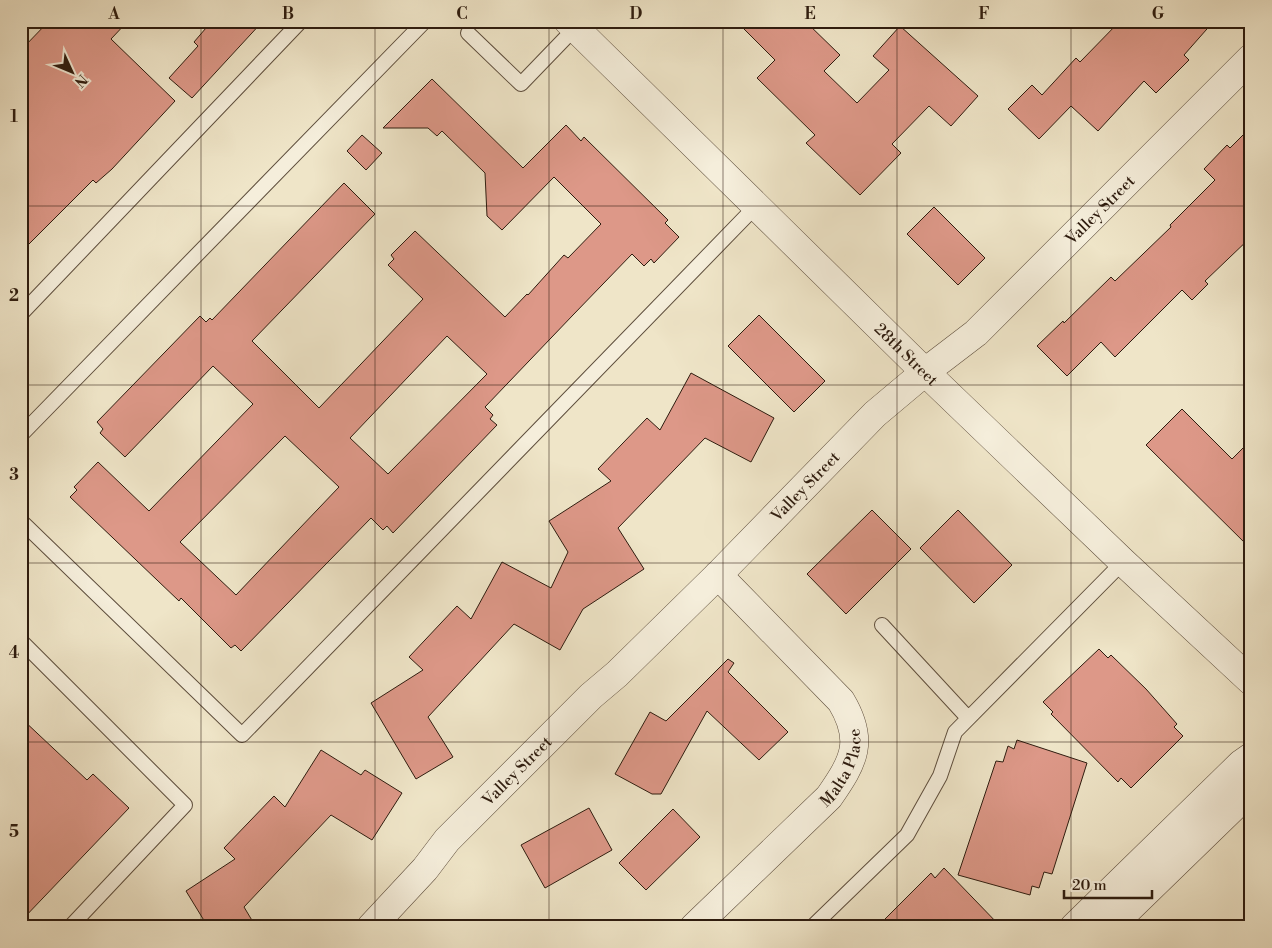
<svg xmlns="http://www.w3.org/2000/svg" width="1272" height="948" font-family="'Libre Bodoni',serif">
	<rect width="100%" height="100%" fill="#efe5c8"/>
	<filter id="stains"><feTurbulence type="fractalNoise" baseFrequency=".004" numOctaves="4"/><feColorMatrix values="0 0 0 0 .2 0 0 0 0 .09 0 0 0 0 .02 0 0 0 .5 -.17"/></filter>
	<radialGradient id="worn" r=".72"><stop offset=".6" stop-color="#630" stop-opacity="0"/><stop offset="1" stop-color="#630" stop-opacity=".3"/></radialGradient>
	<path fill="#dd9888" stroke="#2e1c0f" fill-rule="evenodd" d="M 49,21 L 128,21 L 111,39 L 175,101 L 112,169 L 96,183 L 93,180 L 21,252 L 21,50 Z
		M 212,21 L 263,21 L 192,98 L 169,78 L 198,46 L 194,42 Z
		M 736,21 L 805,21 L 840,55 L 824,71 L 857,103 L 889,70 L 873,56 L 900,26 L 978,96 L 951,126 L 929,106 L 892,144 L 901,153 L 860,195 L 806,143 L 815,135 L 757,78 L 775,60 Z
		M 1120,21 L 1214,21 L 1184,55 L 1189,60 L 1156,93 L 1144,81 L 1098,131 L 1071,106 L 1039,139 L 1008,109 L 1032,85 L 1042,95 L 1076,58 L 1080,62 Z
		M 432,79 L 523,168 L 566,125 L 581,141 L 584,137 L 668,220 L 665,223 L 679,237 L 654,263 L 651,259 L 644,266 L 632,254 L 573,315 L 485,407 L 493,415 L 490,419 L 497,425 L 393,533 L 387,526 L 383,530 L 371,518 L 241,651 L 235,645 L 231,648 L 181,598 L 179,601 L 70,497 L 77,490 L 74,487 L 98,462 L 149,511 L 253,404 L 213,366 L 125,457 L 100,433 L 103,429 L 97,422 L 200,316 L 206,322 L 210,318 L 212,320 L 344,183 L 375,214 L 252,341 L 319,408 L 423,299 L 388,265 L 394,259 L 391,255 L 415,231 L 505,317 L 527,294 L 528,295 L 564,255 L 568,258 L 601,224 L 554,177 L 502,230 L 487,216 L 485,173 L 442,131 L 437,136 L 428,128 L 383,128 ZM 447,336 L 487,374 L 388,474 L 350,438 ZM 285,436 L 339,487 L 236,595 L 180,542 Z
		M 1251,127 L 1251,237 L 1205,281 L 1208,284 L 1192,300 L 1182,290 L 1115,357 L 1101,342 L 1067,376 L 1037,346 L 1063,321 L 1064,323 L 1111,277 L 1115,281 L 1171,227 L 1170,225 L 1215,180 L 1204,169 L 1227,145 L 1230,148 Z
		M 362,135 L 382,153 L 366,170 L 347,151 Z
		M 934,207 L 985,258 L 958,285 L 907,234 Z
		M 759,315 L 825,381 L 794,412 L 728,346 Z
		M 691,373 L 774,418 L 751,462 L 705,438 L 618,528 L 644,569 L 583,609 L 560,650 L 514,624 L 428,717 L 453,757 L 416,779 L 371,703 L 423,670 L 409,657 L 457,606 L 471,619 L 502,562 L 551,588 L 568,552 L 549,521 L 611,481 L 598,469 L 647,418 L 660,430 Z
		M 1182,409 L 1232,459 L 1251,440 L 1251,549 L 1146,445 Z
		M 872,510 L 911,549 L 846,614 L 807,574 Z
		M 958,510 L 1012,565 L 974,603 L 920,548 Z
		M 1099,649 L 1108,658 L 1111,655 L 1146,689 L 1177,724 L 1174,727 L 1183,736 L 1131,788 L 1121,778 L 1118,782 L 1051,714 L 1053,712 L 1043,702 Z
		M 728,659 L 734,663 L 728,672 L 788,732 L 759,760 L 707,711 L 661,794 L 652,794 L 615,774 L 650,712 L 666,721 Z
		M 21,718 L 87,780 L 93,774 L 129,808 L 21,921 Z
		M 1017,740 L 1087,763 L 1052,874 L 1044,872 L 1039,888 L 1032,886 L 1030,895 L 958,875 L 996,761 L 1003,762 L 1008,746 L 1014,749 Z
		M 321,750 L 361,775 L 365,770 L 402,793 L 372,840 L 331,815 L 244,907 L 256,927 L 208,927 L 186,891 L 235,859 L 224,848 L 274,796 L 285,807 Z
		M 589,808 L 612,850 L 545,888 L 521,845 Z
		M 673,809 L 700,837 L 646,890 L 619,863 Z
		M 944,868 L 1001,927 L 877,927 L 931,873 L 935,878 Z"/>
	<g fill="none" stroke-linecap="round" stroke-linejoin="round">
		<g stroke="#5e4e3d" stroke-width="16">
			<path id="service" d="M 468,33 L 521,84 L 575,28
				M 21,314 L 301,21
				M 21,435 L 425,21
				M 21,521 L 242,735 L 757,205
				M 882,625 L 968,718
				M 21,641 L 185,805 L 70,927
				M 812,927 L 907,835 L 940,776 L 955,732 L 1123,562"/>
		</g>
		<g stroke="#5e4e3d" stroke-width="29">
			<g id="minor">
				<path id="s1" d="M 371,927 L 425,869 L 447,840 L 591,696 L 617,674 L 718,575 L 875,414 L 925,372 L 976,333 L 1251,58"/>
				<path id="s2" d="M 694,927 L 829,797 C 854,761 865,741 841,701 L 718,575"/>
			</g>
		</g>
		<g stroke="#5e4e3d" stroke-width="29">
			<g id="tertiary">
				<path id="s3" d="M 568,21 L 925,372 L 1123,562 L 1251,681"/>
				<path d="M 1074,927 L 1241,764 L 1251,757"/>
				<path d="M 1110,927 L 1251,790"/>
			</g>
		</g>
		<use href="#service" stroke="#f5eedb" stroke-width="14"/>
		<use href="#minor" stroke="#f5eedb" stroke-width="28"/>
		<use href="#tertiary" stroke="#f5eedb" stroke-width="28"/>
	</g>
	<path fill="none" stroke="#2e1c0f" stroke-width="1" stroke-opacity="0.55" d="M 201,21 L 201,927M 375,21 L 375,927M 549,21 L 549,927M 723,21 L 723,927M 897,21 L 897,927M 1071,21 L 1071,927M 21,206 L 1251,206M 21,385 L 1251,385M 21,563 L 1251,563M 21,742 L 1251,742"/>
	<g text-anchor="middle" stroke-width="5" stroke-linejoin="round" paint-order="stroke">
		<g font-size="16" fill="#2e1c0f" stroke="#f5eedb">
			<text dy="6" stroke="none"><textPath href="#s1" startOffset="1024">Valley Street</textPath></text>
			<text dy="6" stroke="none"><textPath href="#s3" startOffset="475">28th Street</textPath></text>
			<text dy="6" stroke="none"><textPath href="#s1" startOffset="619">Valley Street</textPath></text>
			<text dy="6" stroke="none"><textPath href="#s2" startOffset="220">Malta Place</textPath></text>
			<text dy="6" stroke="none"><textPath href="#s1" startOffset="214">Valley Street</textPath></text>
		</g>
	</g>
	<rect width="1272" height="948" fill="none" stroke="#efe5c8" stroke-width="55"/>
	<g transform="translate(72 72) rotate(134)" stroke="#f5eedb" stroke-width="4" paint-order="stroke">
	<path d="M0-4L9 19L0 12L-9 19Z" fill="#2e1c0f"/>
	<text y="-8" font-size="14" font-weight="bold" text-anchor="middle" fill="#2e1c0f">N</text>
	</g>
	<path d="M1064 890v8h88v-8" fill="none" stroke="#2e1c0f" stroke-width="2.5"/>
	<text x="1072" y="890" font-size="15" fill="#2e1c0f" stroke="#f5eedb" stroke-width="4" paint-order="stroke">20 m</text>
	<rect x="28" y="28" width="1216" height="892" fill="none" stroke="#2e1c0f" stroke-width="2"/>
	<g font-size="16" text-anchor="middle" font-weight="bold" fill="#2e1c0f">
		<text x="114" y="19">A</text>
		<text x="288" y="19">B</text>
		<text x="462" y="19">C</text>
		<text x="636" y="19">D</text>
		<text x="810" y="19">E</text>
		<text x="984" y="19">F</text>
		<text x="1158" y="19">G</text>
		<text x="14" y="122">1</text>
		<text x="14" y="301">2</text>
		<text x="14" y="480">3</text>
		<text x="14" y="658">4</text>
		<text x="14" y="837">5</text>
	</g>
	<rect width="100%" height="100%" filter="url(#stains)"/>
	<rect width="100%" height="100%" fill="url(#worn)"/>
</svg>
